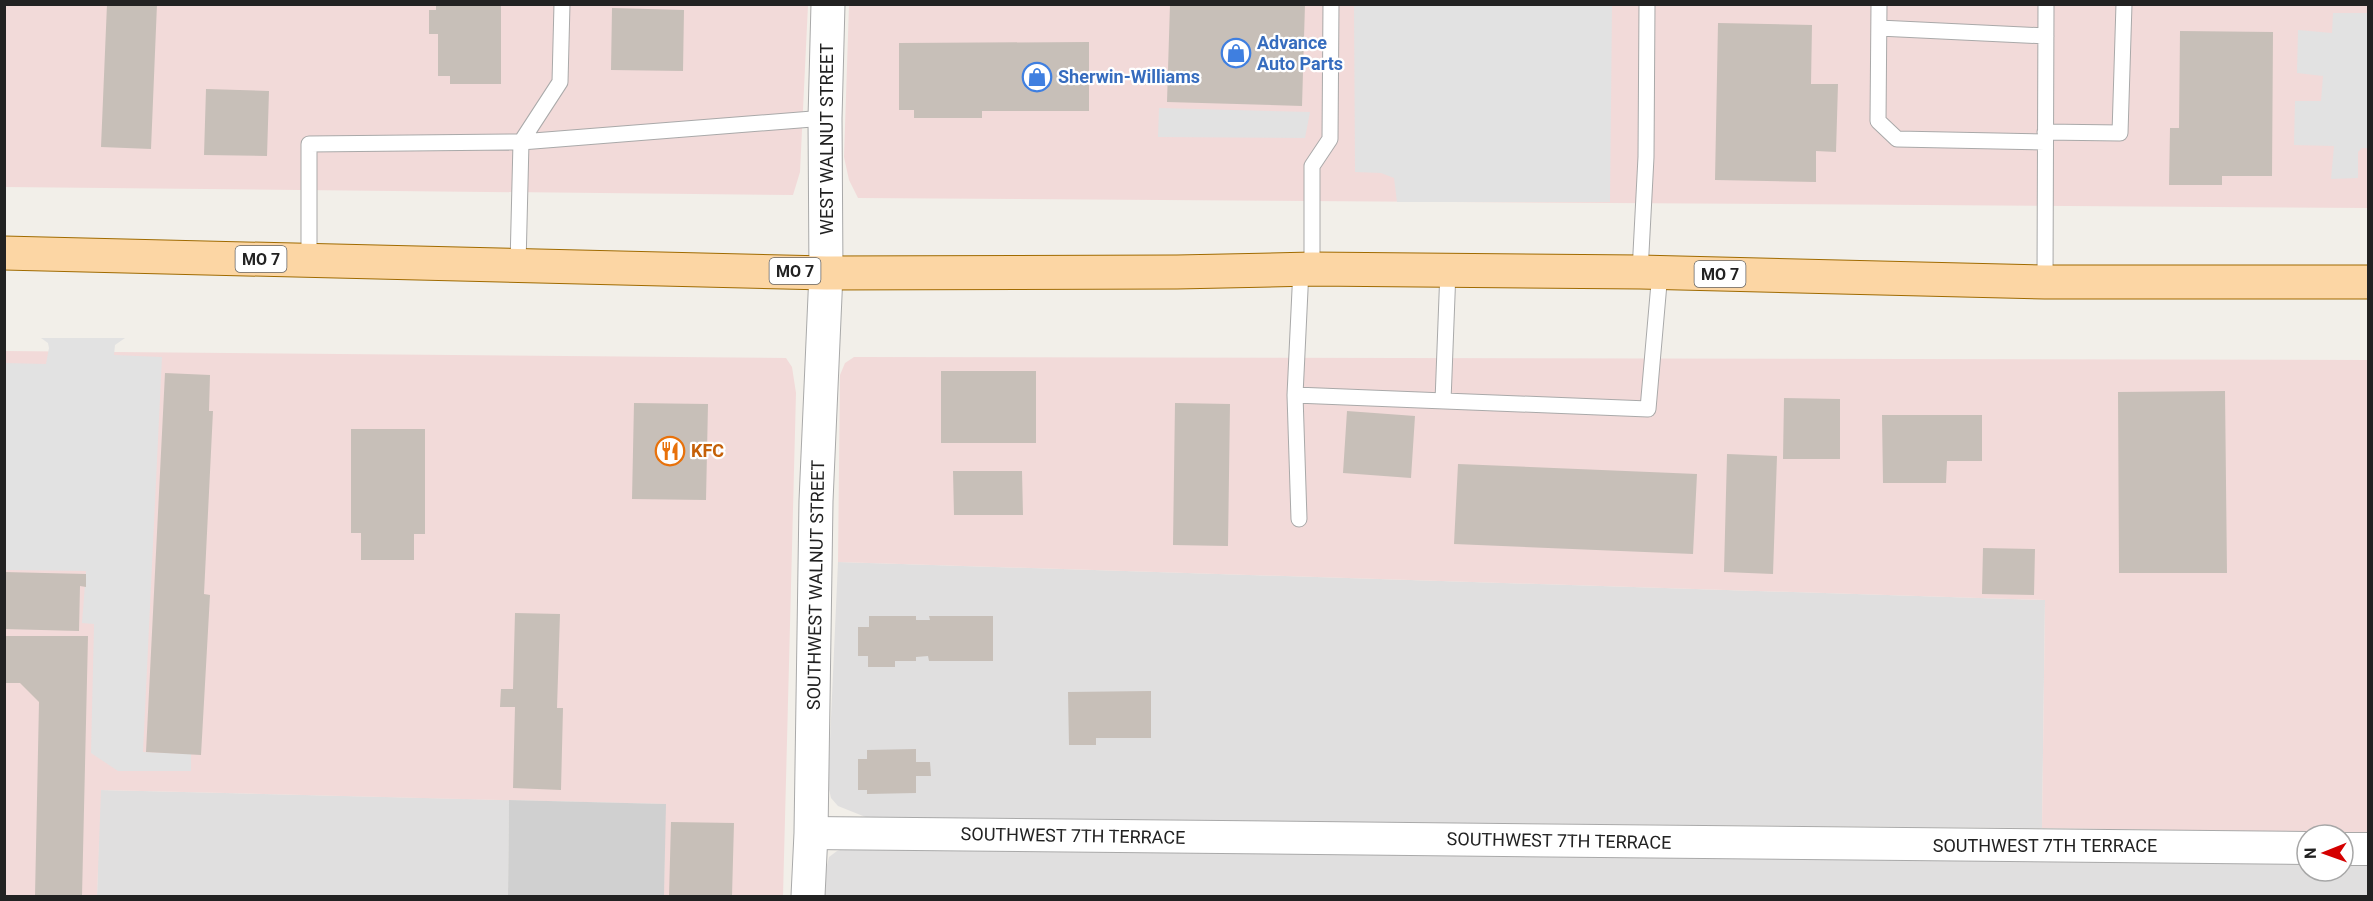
<svg xmlns="http://www.w3.org/2000/svg" width="2373" height="901" font-family="Roboto,sans-serif">
	<rect width="100%" height="100%" fill="#f2efe9"/>
	<path fill="#e0dfdf" d="M 838,562 L 2045,600 L 2042,828 L 868,818 L 838,806 L 831,798 L 828,785 Z
		M 100,790 L 509,800 L 508,896 L 97,896 Z
		M 850,847 L 2307,863 L 2307,871 L 2343,871 L 2343,863 L 2368,863 L 2368,896 L 825,896 L 826,870 L 829,857 L 837,851 Z"/>
	<path fill="#f2dad9" d="M 5,5 L 808,5 L 800,172 L 793,195 L 5,187 Z
		M 849,5 L 2368,5 L 2368,208 L 858,198 L 849,180 L 844,157 Z
		M 5,351 L 786,358 L 792,367 L 796,393 L 783,896 L 664,896 L 665,804 L 101,790 L 97,896 L 5,896 Z
		M 854,357 L 2368,360 L 2368,833 L 2042,828 L 2045,600 L 838,562 L 840,375 L 845,363 Z"/>
	<path fill="#d0d0d0" d="M 509,800 L 666,804 L 664,896 L 508,896 Z"/>
	<path fill="#e2e2e2" d="M 1354,5 L 1612,5 L 1610,202 L 1397,202 L 1394,178 L 1381,173 L 1355,172 Z
		M 2333,13 L 2368,13 L 2368,148 L 2362,148 L 2358,152 L 2358,178 L 2331,179 L 2334,146 L 2294,145 L 2295,101 L 2321,101 L 2323,76 L 2297,73 L 2298,30 L 2332,33 Z
		M 1159,108 L 1310,112 L 1305,138 L 1158,137 Z
		M 41,338 L 125,338 L 115,345 L 114,355 L 162,357 L 143,752 L 191,754 L 191,771 L 118,771 L 91,753 L 94,624 L 82,623 L 86,571 L 5,570 L 5,363 L 46,364 L 49,348 L 48,343 Z"/>
	<path fill="#c7bfb8" d="M 107,4 L 157,4 L 151,149 L 101,147 Z
		M 436,4 L 501,4 L 501,84 L 450,84 L 450,76 L 438,76 L 438,34 L 429,34 L 429,10 L 436,10 Z
		M 1170,4 L 1305,4 L 1302,106 L 1167,102 Z
		M 612,8 L 684,10 L 683,71 L 611,70 Z
		M 1718,23 L 1812,25 L 1811,84 L 1838,84 L 1836,152 L 1816,151 L 1816,182 L 1715,180 Z
		M 2180,31 L 2273,32 L 2272,176 L 2222,176 L 2222,185 L 2169,185 L 2170,128 L 2179,128 Z
		M 1089,42 L 1089,111 L 982,111 L 982,118 L 914,118 L 914,110 L 899,110 L 899,43 Z
		M 206,89 L 269,91 L 267,156 L 204,155 Z
		M 941,371 L 1036,371 L 1036,443 L 941,443 Z
		M 165,373 L 210,375 L 209,411 L 213,411 L 204,594 L 210,595 L 201,755 L 146,752 Z
		M 2225,391 L 2227,573 L 2119,573 L 2118,392 Z
		M 1784,398 L 1840,399 L 1840,459 L 1783,459 Z
		M 634,403 L 708,404 L 706,500 L 632,499 Z
		M 1175,403 L 1230,404 L 1228,546 L 1173,545 Z
		M 1347,411 L 1415,416 L 1411,478 L 1343,473 Z
		M 1882,415 L 1982,415 L 1982,461 L 1947,461 L 1946,483 L 1883,483 Z
		M 351,429 L 425,429 L 425,534 L 414,534 L 414,560 L 361,560 L 361,533 L 351,533 Z
		M 1727,454 L 1777,456 L 1773,574 L 1724,572 Z
		M 1458,464 L 1697,474 L 1693,554 L 1454,544 Z
		M 953,471 L 1022,471 L 1023,515 L 954,515 Z
		M 1983,548 L 2035,549 L 2034,595 L 1982,594 Z
		M 4,572 L 86,574 L 86,587 L 80,586 L 79,631 L 4,629 Z
		M 515,613 L 560,614 L 557,708 L 563,708 L 561,790 L 513,788 L 515,707 L 500,707 L 501,689 L 513,689 Z
		M 869,616 L 916,616 L 916,620 L 930,620 L 929,616 L 993,616 L 993,661 L 929,661 L 928,656 L 916,657 L 916,661 L 895,661 L 895,667 L 868,667 L 868,656 L 858,656 L 858,627 L 869,627 Z
		M 4,636 L 88,636 L 82,896 L 35,896 L 39,702 L 20,683 L 4,683 Z
		M 1151,691 L 1151,738 L 1096,738 L 1096,745 L 1069,745 L 1068,692 Z
		M 916,749 L 916,762 L 930,762 L 931,776 L 916,776 L 916,793 L 867,794 L 867,790 L 858,790 L 858,759 L 867,759 L 867,750 Z
		M 671,822 L 734,823 L 732,896 L 669,896 Z"/>
	<g fill="none" stroke-linecap="round" stroke-linejoin="round">
		<g stroke="#a9a9a9" stroke-width="17">
			<path id="service" d="M 1879,4 L 1878,121 L 1897,139 L 2045,142
				M 1879,28 L 2046,36
				M 2045,132 L 2120,133 L 2124,4
				M 521,142 L 825,118
				M 521,142 L 560,82 L 562,4
				M 309,260 L 309,144 L 521,142 L 518,265
				M 1301,269 L 1295,395 L 1648,409 L 1660,272
				M 1312,269 L 1312,166 L 1330,139 L 1331,4
				M 1640,272 L 1646,157 L 1647,4
				M 2045,282 L 2046,4
				M 1295,395 L 1299,519
				M 1443,401 L 1448,270"/>
		</g>
		<g stroke="#a9a9a9" stroke-width="34">
			<path id="minor" d="M 811,833 L 2307,848
				M 2343,849 L 2368,849"/>
		</g>
		<g stroke="#a9a9a9" stroke-width="35">
			<path id="tertiary" d="M 808,896 L 811,833 L 816,501 L 826,273 L 825,118 L 828,4"/>
		</g>
		<g stroke="#a06b00" stroke-width="35">
			<path id="primary" d="M 4,253 L 826,273 L 1177,272 L 1312,269 L 1640,272 L 2045,282 L 2368,282"/>
		</g>
		<use href="#service" stroke="#fff" stroke-width="15"/>
		<use href="#minor" stroke="#fff" stroke-width="32"/>
		<use href="#tertiary" stroke="#fff" stroke-width="33"/>
		<use href="#primary" stroke="#fcd6a4" stroke-width="33"/>
	</g>
	<defs>
		<g id="shop-ring" transform="scale(1.5)"><circle r="9.5" fill="#fff" stroke="#3f7fe0" stroke-width="1.5"/><path d="M-5-2.5h2.3a2.7 3.5 0 0 1 5.4 0H5L5.5 6h-11ZM-1.5-2.5h3a1.5 2.3 0 0 0-3 0Z" fill="#3f7fe0"/></g>
		<g id="restaurant-ring" transform="scale(1.5)"><circle r="9.5" fill="#fff" stroke="#e8710a" stroke-width="1.5"/><path d="M-5-6h1v4h1v-4h1v4h1v-4h1v5L-1.5 .5V6h-2V.5L-5-1ZM5-6V6H3V1.5H1.5Q1.5-4 5-6Z" fill="#e8710a"/></g>
	</defs>
	<g fill-rule="evenodd">
		<use href="#shop-ring" x="1236" y="53"/>
		<use href="#shop-ring" x="1037" y="77"/>
		<use href="#restaurant-ring" x="670" y="451"/>
	</g>
	<g text-anchor="middle" stroke-width="4.5" stroke-linejoin="round" paint-order="stroke">
		<g fill="#fff" stroke="#646464" stroke-width="1.5">
			<rect x="235.5" y="246" width="51" height="26" rx="4.5"/>
			<rect x="769.5" y="258" width="51" height="26" rx="4.5"/>
			<rect x="1694.5" y="261" width="51" height="26" rx="4.5"/>
		</g>
		<g font-size="16" font-weight="bold" fill="#222">
			<text x="261" y="265">MO 7</text>
			<text x="795" y="277">MO 7</text>
			<text x="1720" y="280">MO 7</text>
		</g>
		<g font-size="18" font-weight="bold" fill="#366cbe" stroke="#fff" text-anchor="start">
			<text x="1257" y="49">Advance<tspan x="1257" dy="21">Auto Parts</tspan></text>
			<text x="1058" y="83">Sherwin-Williams</text>
		</g>
		<g font-size="18" fill="#222" stroke="#fff">
			<text transform="translate(827 139) rotate(-90)" y="6">WEST WALNUT STREET</text>
			<text transform="translate(816 585) rotate(-89)" y="6">SOUTHWEST WALNUT STREET</text>
			<text transform="translate(1073 836) rotate(1)" y="6">SOUTHWEST 7TH TERRACE</text>
			<text transform="translate(1559 841) rotate(1)" y="6">SOUTHWEST 7TH TERRACE</text>
			<text x="2045" y="852">SOUTHWEST 7TH TERRACE</text>
		</g>
		<g font-size="18" font-weight="bold" fill="#c56008" stroke="#fff" text-anchor="start">
			<text x="691" y="457">KFC</text>
		</g>
	</g>
	<rect width="2373" height="901" fill="none" stroke="#222222" stroke-width="12"/>
	<g transform="translate(2325 853) rotate(269)"><circle r="28" fill="#ffffff" stroke="#a7a7a7" stroke-width="1.5"/>
	<path d="M0-4.5L10 22L0 15L-10 22Z" fill="#d40000"/>
	<text y="-9" font-size="16" font-weight="bold" text-anchor="middle" fill="#222222">N</text>
	</g>
</svg>
